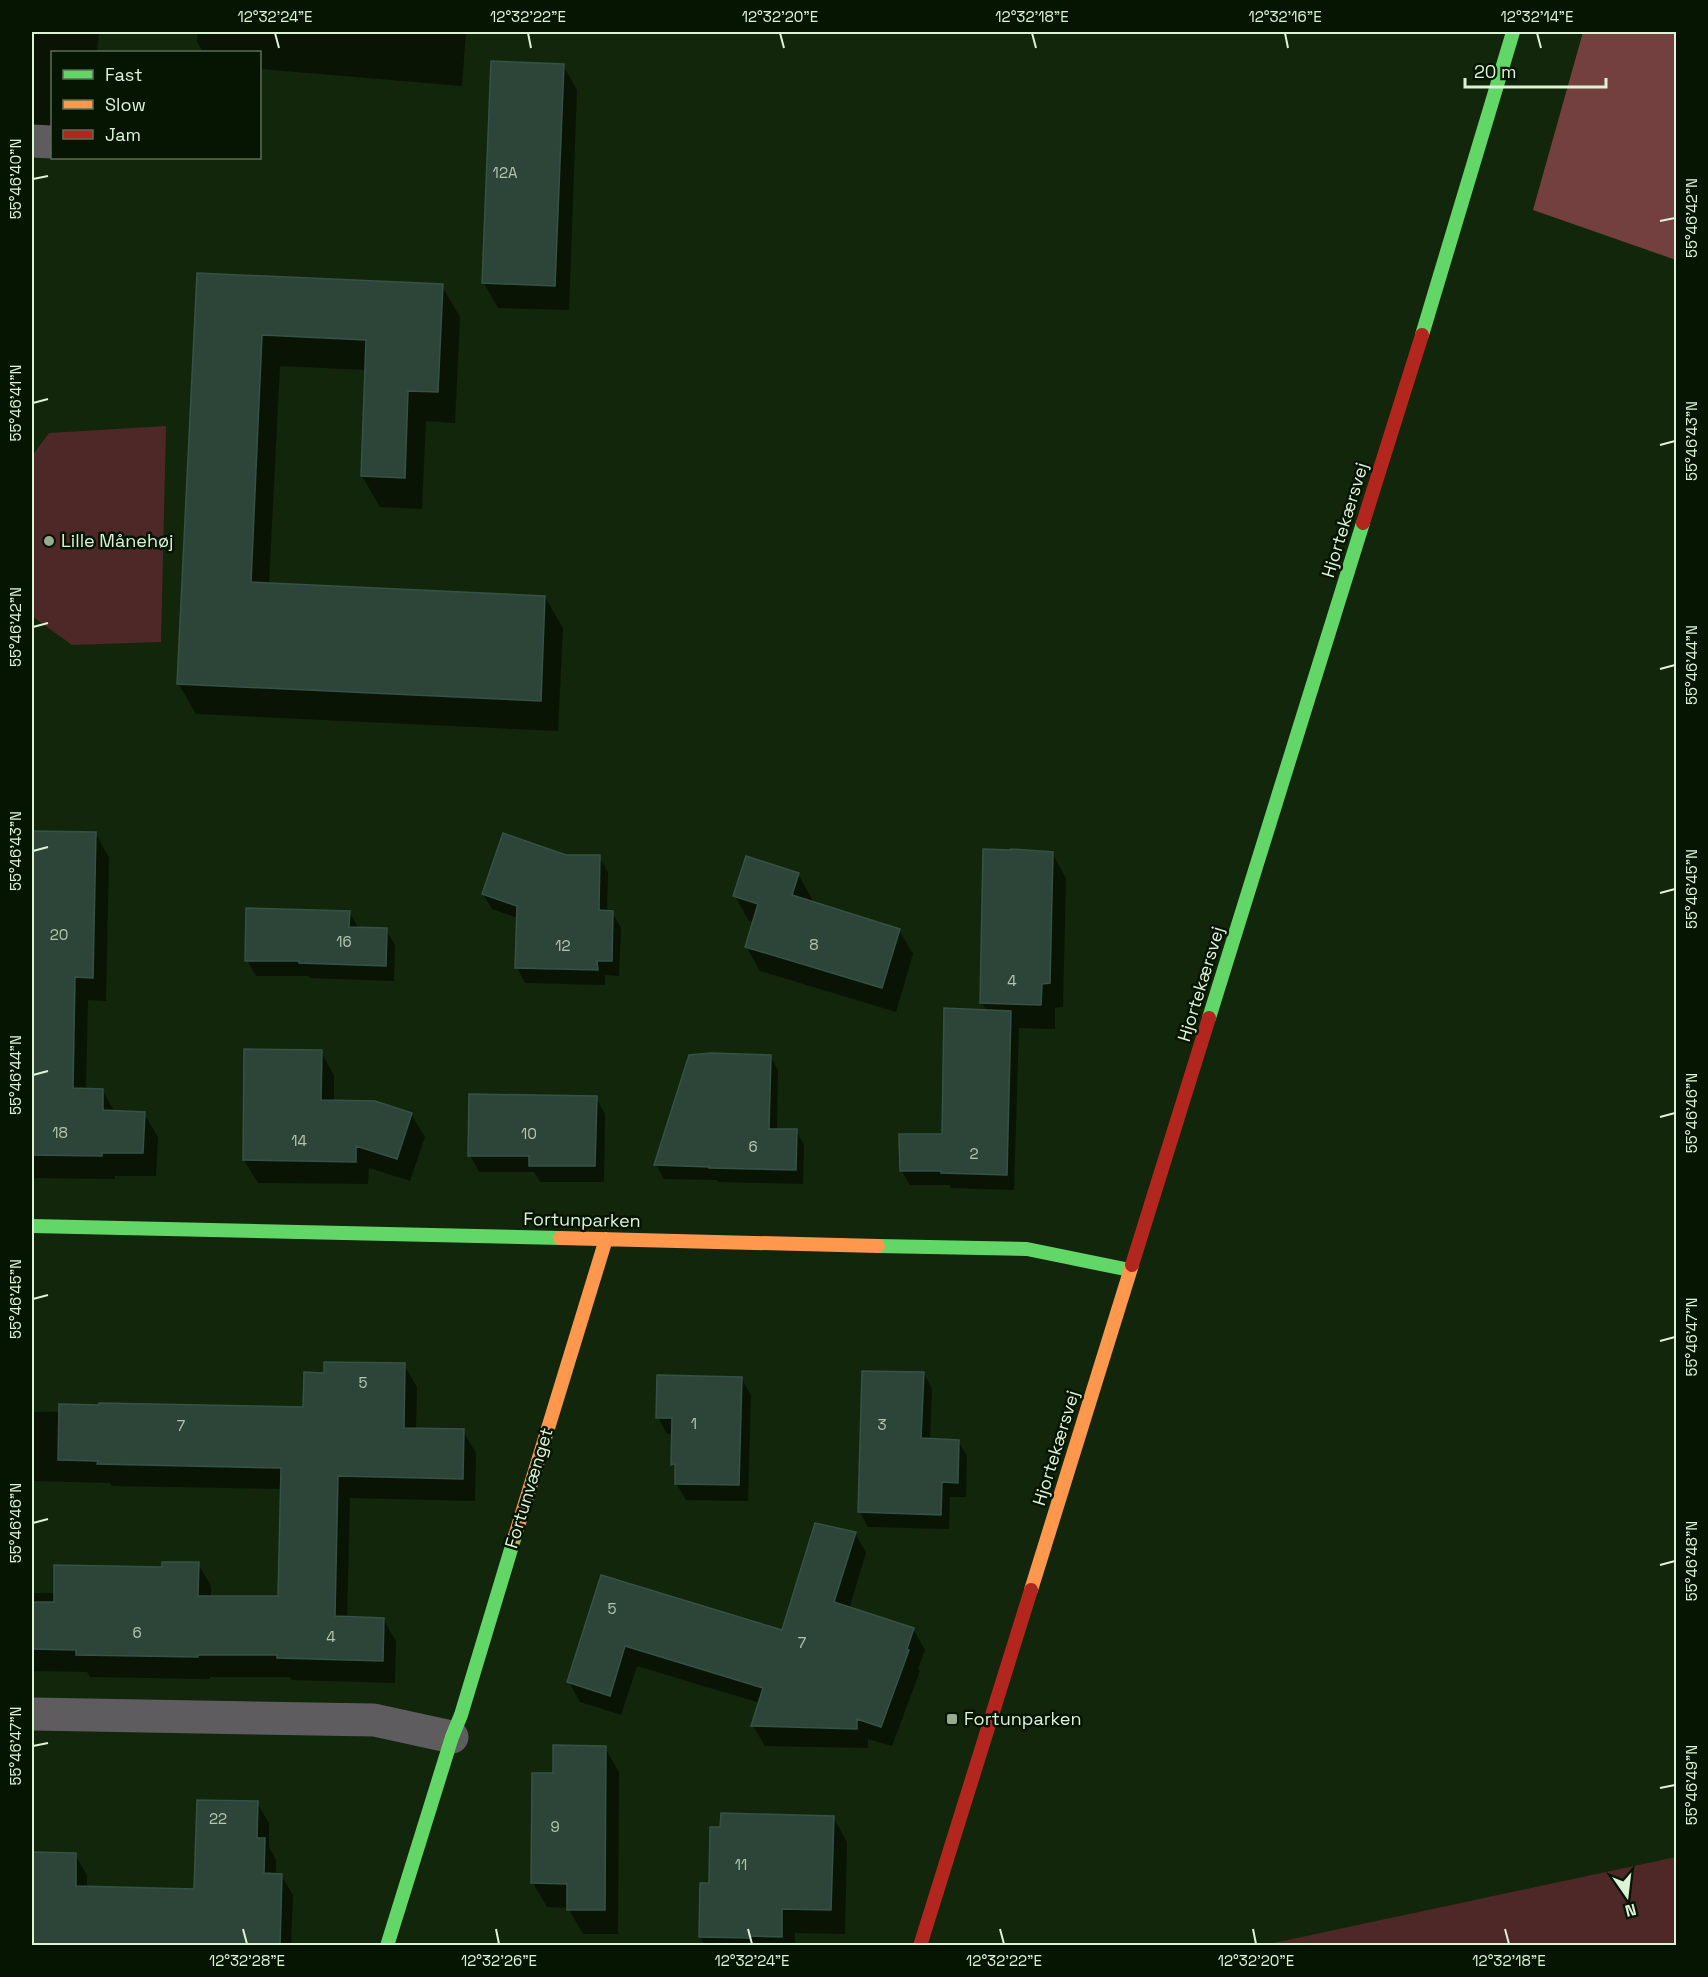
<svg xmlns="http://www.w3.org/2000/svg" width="1708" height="1977" font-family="'Space Grotesk',sans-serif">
	<rect width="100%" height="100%" fill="#11260b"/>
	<path fill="#4e2826" d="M 166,426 L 161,642 L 72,645 L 32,616 L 32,456 L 49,433 Z
		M 1676,1857 L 1676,1945 L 1264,1945 Z"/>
	<path fill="#74403f" d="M 1583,32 L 1676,32 L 1676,260 L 1533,210 Z"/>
	<path fill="#0007" d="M 32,32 L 99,32 L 97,52 L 52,52 L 52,144 L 32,142 Z
		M 198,32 L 466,32 L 462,86 L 260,69 L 260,52 L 203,52 L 197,42 Z
		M 563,65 L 577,90 L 569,310 L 498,308 L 484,283 Z
		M 198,275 L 442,286 L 460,317 L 455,423 L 426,421 L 422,509 L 380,507 L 362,476 L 367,370 L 280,366 L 269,584 L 545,597 L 563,628 L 558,731 L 196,714 L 178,683 Z
		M 32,832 L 95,833 L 109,857 L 106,1001 L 88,1000 L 86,1090 L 102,1090 L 115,1112 L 144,1114 L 158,1137 L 156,1176 L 115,1176 L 115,1179 L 32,1178 Z
		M 1052,853 L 1066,878 L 1063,1007 L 1055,1008 L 1055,1029 L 1019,1028 L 1014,1190 L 951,1188 L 950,1185 L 910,1185 L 901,1170 L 944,1135 L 987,1012 L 982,1003 Z
		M 566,856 L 599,857 L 608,872 L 607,912 L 612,912 L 621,928 L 619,976 L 605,975 L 605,985 L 525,983 L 517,968 L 518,918 L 492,909 L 483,894 Z
		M 798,874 L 812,899 L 811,903 L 899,930 L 913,954 L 896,1012 L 760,971 L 746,946 L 754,922 L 749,921 L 735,896 Z
		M 349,912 L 358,927 L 386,930 L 395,945 L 394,981 L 310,978 L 308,976 L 256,976 L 247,960 Z
		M 321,1052 L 334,1075 L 334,1102 L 411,1114 L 425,1137 L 410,1181 L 369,1168 L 368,1184 L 258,1183 L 244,1160 Z
		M 770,1056 L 778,1070 L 777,1131 L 796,1131 L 804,1145 L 803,1184 L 718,1182 L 717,1180 L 664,1179 L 656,1165 Z
		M 596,1098 L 605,1114 L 604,1182 L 540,1182 L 534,1172 L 479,1172 L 470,1155 Z
		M 404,1365 L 417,1387 L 416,1430 L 463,1431 L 476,1453 L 475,1501 L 350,1498 L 347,1618 L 383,1619 L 396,1641 L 395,1683 L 292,1680 L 290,1677 L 210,1677 L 210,1679 L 90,1677 L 87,1672 L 32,1671 L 32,1593 L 55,1593 L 164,1569 L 198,1564 L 211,1586 L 211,1597 L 280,1598 L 282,1489 L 112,1486 L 110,1483 L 32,1481 L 32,1412 L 305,1409 L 325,1375 Z
		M 924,1374 L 932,1389 L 930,1440 L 958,1441 L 967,1456 L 966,1497 L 950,1497 L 949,1529 L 868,1527 L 860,1512 Z
		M 741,1378 L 751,1395 L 748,1501 L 686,1500 L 676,1483 L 676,1471 L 672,1464 L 673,1434 L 667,1434 L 658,1417 Z
		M 855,1533 L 866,1553 L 849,1609 L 913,1629 L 925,1650 L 918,1669 L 920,1671 L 892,1746 L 868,1739 L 868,1748 L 765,1746 L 753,1726 L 760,1703 L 637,1666 L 621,1715 L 580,1702 L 569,1682 L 602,1577 L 783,1632 Z
		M 605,1748 L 619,1772 L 618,1934 L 583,1934 L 568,1908 L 547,1907 L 533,1883 L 554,1775 Z
		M 257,1803 L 269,1823 L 269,1847 L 276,1860 L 276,1875 L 281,1875 L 293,1895 L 291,1946 L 32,1946 L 32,1854 L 75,1855 L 87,1875 L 87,1888 L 196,1891 Z
		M 833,1817 L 847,1842 L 845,1934 L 795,1933 L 795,1946 L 705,1946 L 700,1936 L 710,1885 Z"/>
	<path fill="#2c4538" stroke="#355247" stroke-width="1.5" d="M 491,61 L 564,64 L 555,286 L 482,283 Z
		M 197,273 L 443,284 L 438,392 L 408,391 L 405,478 L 361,476 L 366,340 L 262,335 L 251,582 L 545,596 L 541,701 L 177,684 Z
		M 32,831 L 96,832 L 93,978 L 75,977 L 73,1088 L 103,1089 L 103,1110 L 145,1112 L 143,1153 L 102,1153 L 102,1156 L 32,1155 Z
		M 503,833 L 566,855 L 600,855 L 599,910 L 613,911 L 612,961 L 597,961 L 598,970 L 515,968 L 517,906 L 482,894 Z
		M 983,849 L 1011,850 L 1011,849 L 1053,852 L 1050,983 L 1042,984 L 1041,1005 L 980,1003 Z
		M 746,856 L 799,873 L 792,895 L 900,929 L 882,988 L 745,947 L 758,904 L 733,896 Z
		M 246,908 L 350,911 L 349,927 L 387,928 L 386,966 L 299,963 L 299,961 L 245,961 Z
		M 944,1008 L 1011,1011 L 1007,1175 L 941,1173 L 941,1171 L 900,1171 L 899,1134 L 942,1134 Z
		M 244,1049 L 322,1050 L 321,1100 L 375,1101 L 412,1113 L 397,1159 L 356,1146 L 356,1162 L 243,1160 Z
		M 711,1053 L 771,1055 L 769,1129 L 797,1129 L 796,1170 L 709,1168 L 709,1167 L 654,1165 L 689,1055 Z
		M 469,1094 L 597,1096 L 595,1166 L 529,1166 L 529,1156 L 468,1156 Z
		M 324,1362 L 405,1363 L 404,1428 L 464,1429 L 463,1479 L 338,1476 L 335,1616 L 384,1618 L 383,1661 L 277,1658 L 277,1655 L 198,1655 L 198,1657 L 76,1655 L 76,1650 L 32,1649 L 32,1602 L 54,1602 L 54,1565 L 162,1567 L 162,1562 L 199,1562 L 198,1596 L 278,1596 L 281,1468 L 97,1464 L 98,1461 L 58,1460 L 59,1404 L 99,1405 L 99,1403 L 303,1407 L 304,1372 L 324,1373 Z
		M 862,1371 L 924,1372 L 921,1438 L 959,1440 L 958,1483 L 942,1482 L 941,1515 L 858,1512 Z
		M 657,1375 L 742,1377 L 739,1485 L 675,1484 L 675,1464 L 671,1465 L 672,1418 L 656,1418 Z
		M 815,1523 L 856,1532 L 834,1602 L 914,1628 L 907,1649 L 909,1650 L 881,1727 L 857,1719 L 857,1729 L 751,1726 L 763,1688 L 625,1646 L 610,1696 L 567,1682 L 601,1575 L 782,1630 Z
		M 553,1745 L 606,1746 L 605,1910 L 567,1910 L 567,1884 L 531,1883 L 532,1773 L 553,1773 Z
		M 197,1800 L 258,1801 L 257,1838 L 265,1838 L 264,1873 L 282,1874 L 280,1946 L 32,1944 L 32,1852 L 76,1853 L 76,1886 L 194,1889 Z
		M 721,1813 L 834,1816 L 831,1910 L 782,1909 L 782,1937 L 750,1936 L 750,1938 L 699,1937 L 700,1883 L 709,1883 L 710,1827 L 720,1827 Z"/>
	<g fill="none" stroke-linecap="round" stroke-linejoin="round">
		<path stroke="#5e5c5f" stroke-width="33" d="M 32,141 L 52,142
			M 32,1714 L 374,1720 L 452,1737"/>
		<path stroke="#63d668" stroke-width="14" d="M 1422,335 L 1513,32
			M 1209,1018 L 1363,523
			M 32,1226 L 560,1238
			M 878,1246 L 1027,1249 L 1130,1270
			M 387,1946 L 452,1737 L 461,1715 L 515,1536"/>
		<path stroke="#ff974d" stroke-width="14" d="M 560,1238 L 878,1246
			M 515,1536 L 606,1239
			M 1031,1590 L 1132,1265"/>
		<path stroke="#b3261e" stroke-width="14" d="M 1363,523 L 1422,335
			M 1132,1265 L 1209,1018
			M 920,1946 L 1031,1590"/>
	</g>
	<path fill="none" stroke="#ddf3d6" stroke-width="2" d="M 275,33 L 279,48M 528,33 L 531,48M 780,33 L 784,48M 1032,33 L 1036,48M 1285,33 L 1288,48M 1537,33 L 1541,48M 33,179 L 48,176M 1660,221 L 1675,218M 33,403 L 48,399M 1660,445 L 1675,441M 33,627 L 48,623M 1660,669 L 1675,665M 33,851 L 48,847M 1660,893 L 1675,889M 33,1075 L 48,1071M 1660,1117 L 1675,1113M 33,1299 L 48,1295M 1660,1341 L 1675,1337M 33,1523 L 48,1519M 1660,1565 L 1675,1561M 33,1746 L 48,1743M 1660,1788 L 1675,1785M 243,1929 L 247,1944M 496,1929 L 499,1944M 748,1929 L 752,1944M 1000,1929 L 1004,1944M 1253,1929 L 1256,1944M 1505,1929 L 1509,1944"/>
	<g fill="#96ab8f" stroke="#061502" stroke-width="2">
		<circle cx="49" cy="541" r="6"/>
		<rect x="946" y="1713" width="12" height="12" rx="3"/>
	</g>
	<g text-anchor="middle" stroke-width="5" stroke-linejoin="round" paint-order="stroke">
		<g font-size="15" fill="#b1c8ae">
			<text x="505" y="178">12A</text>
			<text x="59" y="940">20</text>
			<text x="344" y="947">16</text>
			<text x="814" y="950">8</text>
			<text x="563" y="951">12</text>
			<text x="1012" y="986">4</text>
			<text x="60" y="1138">18</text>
			<text x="529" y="1139">10</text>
			<text x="299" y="1146">14</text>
			<text x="753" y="1152">6</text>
			<text x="974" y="1159">2</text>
			<text x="363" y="1388">5</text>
			<text x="694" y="1429">1</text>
			<text x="882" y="1430">3</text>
			<text x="181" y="1431">7</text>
			<text x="612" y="1614">5</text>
			<text x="137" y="1638">6</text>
			<text x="331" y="1642">4</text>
			<text x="802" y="1648">7</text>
			<text x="218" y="1824">22</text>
			<text x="555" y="1832">9</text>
			<text x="741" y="1870">11</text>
		</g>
		<g font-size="18" fill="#ddf3d6" stroke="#061502">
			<text transform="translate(1345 520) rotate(-73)" y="6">Hjortekærsvej</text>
			<text transform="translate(1201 984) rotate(-73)" y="6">Hjortekærsvej</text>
			<text transform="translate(582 1220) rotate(1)" y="6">Fortunparken</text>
			<text transform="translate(1056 1448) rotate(-73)" y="6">Hjortekærsvej</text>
			<text transform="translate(529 1488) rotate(-73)" y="6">Fortunvænget</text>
		</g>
		<g font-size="18" fill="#ddf3d6" stroke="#061502" text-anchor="start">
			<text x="61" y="547">Lille Månehøj</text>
			<text x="964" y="1725">Fortunparken</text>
		</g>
	</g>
	<rect width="1708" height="1977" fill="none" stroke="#061502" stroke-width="66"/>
	<rect x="51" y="51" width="210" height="108" fill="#061502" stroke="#5c6e57" stroke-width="1.5"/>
	<rect x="63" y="70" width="30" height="9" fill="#63d668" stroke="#5c6e57" stroke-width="1.5"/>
	<text x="105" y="81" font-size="18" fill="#ddf3d6">Fast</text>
	<rect x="63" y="100" width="30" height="9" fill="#ff974d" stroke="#5c6e57" stroke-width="1.5"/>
	<text x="105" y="111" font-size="18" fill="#ddf3d6">Slow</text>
	<rect x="63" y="130" width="30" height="9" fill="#b3261e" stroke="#5c6e57" stroke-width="1.5"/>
	<text x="105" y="141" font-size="18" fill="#ddf3d6">Jam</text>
	<g transform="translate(1627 1896) rotate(166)" stroke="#061502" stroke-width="4.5" paint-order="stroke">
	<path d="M0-4.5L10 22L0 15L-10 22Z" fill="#ddf3d6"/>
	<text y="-9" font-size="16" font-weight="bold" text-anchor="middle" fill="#ddf3d6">N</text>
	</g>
	<path d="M1465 78v9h141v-9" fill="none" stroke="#ddf3d6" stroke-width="3"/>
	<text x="1474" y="78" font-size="18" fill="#ddf3d6" stroke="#061502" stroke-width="4.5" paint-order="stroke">20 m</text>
	<rect x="33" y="33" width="1642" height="1911" fill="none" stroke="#ddf3d6" stroke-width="2"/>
	<g font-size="15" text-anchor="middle" fill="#ddf3d6">
		<text x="275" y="22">12°32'24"E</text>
		<text x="528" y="22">12°32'22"E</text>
		<text x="780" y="22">12°32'20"E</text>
		<text x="1032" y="22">12°32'18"E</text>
		<text x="1285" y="22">12°32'16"E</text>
		<text x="1537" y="22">12°32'14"E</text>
		<text transform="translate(16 179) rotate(-90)" y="5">55°46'40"N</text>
		<text transform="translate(1692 218) rotate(-90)" y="5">55°46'42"N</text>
		<text transform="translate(16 403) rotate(-90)" y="5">55°46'41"N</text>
		<text transform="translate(1692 441) rotate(-90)" y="5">55°46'43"N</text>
		<text transform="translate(16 627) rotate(-90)" y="5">55°46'42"N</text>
		<text transform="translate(1692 665) rotate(-90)" y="5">55°46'44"N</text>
		<text transform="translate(16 851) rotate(-90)" y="5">55°46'43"N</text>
		<text transform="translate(1692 889) rotate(-90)" y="5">55°46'45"N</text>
		<text transform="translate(16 1075) rotate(-90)" y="5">55°46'44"N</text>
		<text transform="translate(1692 1113) rotate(-90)" y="5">55°46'46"N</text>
		<text transform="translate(16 1299) rotate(-90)" y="5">55°46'45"N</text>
		<text transform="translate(1692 1337) rotate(-90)" y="5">55°46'47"N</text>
		<text transform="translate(16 1523) rotate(-90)" y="5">55°46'46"N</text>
		<text transform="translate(1692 1561) rotate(-90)" y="5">55°46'48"N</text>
		<text transform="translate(16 1746) rotate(-90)" y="5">55°46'47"N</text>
		<text transform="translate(1692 1785) rotate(-90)" y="5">55°46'49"N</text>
		<text x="247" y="1966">12°32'28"E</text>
		<text x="499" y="1966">12°32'26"E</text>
		<text x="752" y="1966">12°32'24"E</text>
		<text x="1004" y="1966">12°32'22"E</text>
		<text x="1256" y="1966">12°32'20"E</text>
		<text x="1509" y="1966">12°32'18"E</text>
	</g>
</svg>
